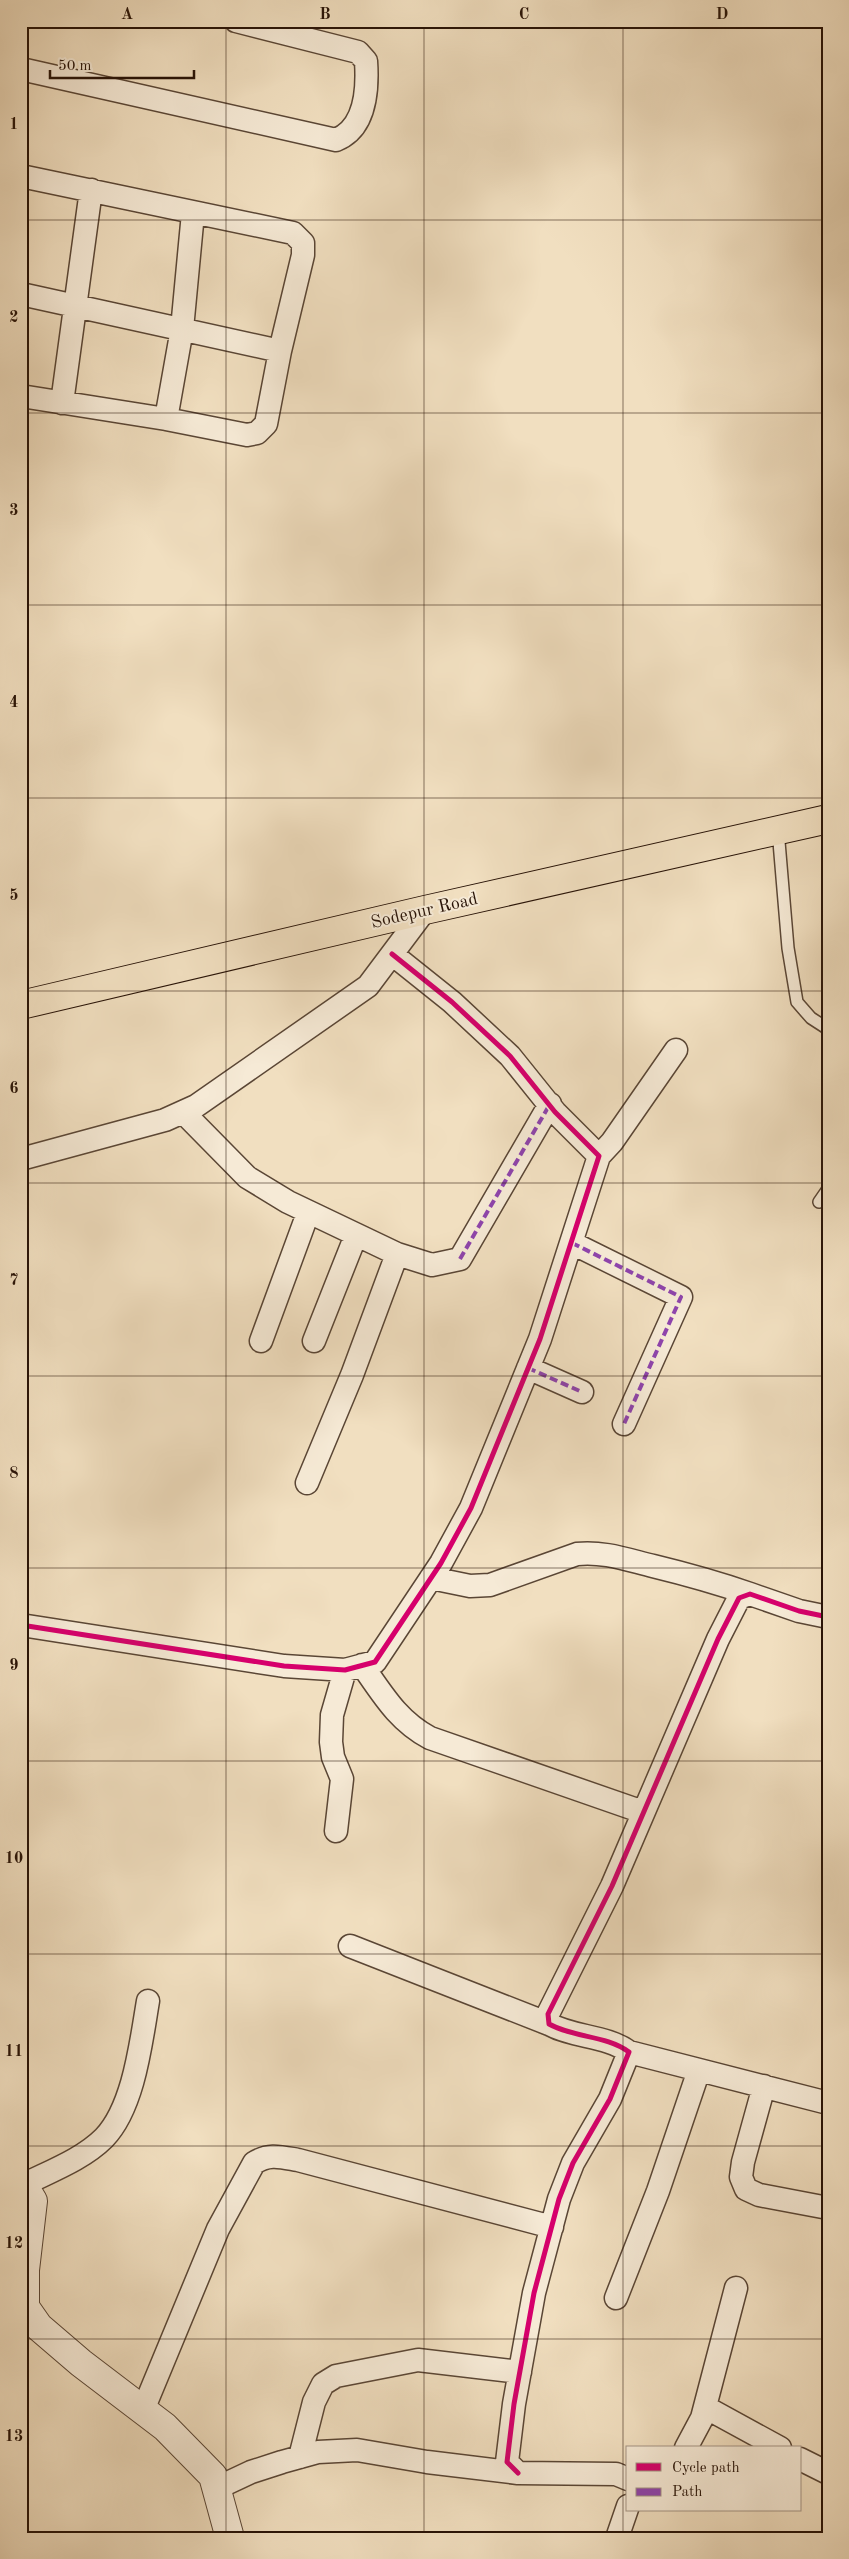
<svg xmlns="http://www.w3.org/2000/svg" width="849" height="2559" font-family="'Old Standard TT',serif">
	<rect width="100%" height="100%" fill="#f1dfc0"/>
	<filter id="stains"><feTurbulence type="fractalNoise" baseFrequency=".004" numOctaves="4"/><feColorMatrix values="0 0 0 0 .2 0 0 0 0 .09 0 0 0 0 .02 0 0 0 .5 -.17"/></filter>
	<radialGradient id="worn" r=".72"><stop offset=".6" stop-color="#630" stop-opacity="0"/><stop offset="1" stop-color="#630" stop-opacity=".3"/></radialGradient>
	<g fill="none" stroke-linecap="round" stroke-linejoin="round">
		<g stroke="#5a4635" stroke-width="14">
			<path id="service" d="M 778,830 L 788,948 L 797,1002 L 811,1018 L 828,1029
				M 819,1202 L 828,1189"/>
		</g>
		<g stroke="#5a4635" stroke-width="25">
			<path id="minor" d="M 21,69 L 336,140 C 366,128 368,90 366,61 L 358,52 L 236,21
				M 21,176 L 293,233 L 303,243 L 303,255 L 280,351 L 266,424 L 257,433 L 247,435 L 166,419 L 21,396
				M 21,294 L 280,351
				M 62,403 L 91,190
				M 166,419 L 182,329 L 193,213
				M 183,1112 L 247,1177 L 288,1202 L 397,1254 L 432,1265 L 460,1259 L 550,1104
				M 599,1156 L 612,1142 L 676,1050
				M 21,1159 L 165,1120 L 196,1106 L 368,986 L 425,910
				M 572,1243 L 681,1297 L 624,1424
				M 261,1341 L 308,1213
				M 314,1341 L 356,1235
				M 528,1368 L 582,1392
				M 307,1483 L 352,1375 L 397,1254
				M 431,1578 L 470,1586 L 490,1585 L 577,1554 C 603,1551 628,1560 653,1566 C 686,1574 718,1583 750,1594
				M 21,1625 L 284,1666 L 345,1670 L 375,1662 L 441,1563 L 471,1508 L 540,1339 L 599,1156 L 555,1112 L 510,1056 L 452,1002 L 392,954
				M 362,1665 C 383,1695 398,1721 430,1738 L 643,1812
				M 336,1831 L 342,1779 L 333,1757 L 331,1742 L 332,1715 L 345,1670
				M 350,1946 L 549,2024
				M 629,2052 L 828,2103
				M 764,2086 L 743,2162 L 741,2177 L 746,2189 L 759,2195 L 828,2208
				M 25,2184 C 51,2171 83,2159 104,2138 C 134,2107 141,2042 148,2001
				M 616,2298 L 658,2191 L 699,2070
				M 705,2407 L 780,2448
				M 143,2410 L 218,2229 L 254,2163 C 269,2153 281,2157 298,2160 L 552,2227
				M 686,2448 L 702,2418 L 736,2288
				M 300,2457 L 314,2402 L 323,2384 L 336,2376 L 418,2360 L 520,2372
				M 800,2459 L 828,2473
				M 518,2473 L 507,2462 L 514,2404 L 534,2293 L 559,2199 L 573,2163 L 610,2099 L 629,2052 C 606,2035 574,2038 549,2024 L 548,2014 L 612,1886 L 718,1639 L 739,1598 L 750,1594 L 799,1611 L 828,1617
				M 217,2488 L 251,2472 L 282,2462 L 318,2452 L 357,2450 L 427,2462 L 518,2473 L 616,2474 L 628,2479
				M 617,2538 L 628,2506"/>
		</g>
		<g stroke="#5a4635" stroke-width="30">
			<path id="tertiary" d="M 21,2181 L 33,2201 L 25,2270 L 25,2307 L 39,2327 L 81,2363 L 165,2427 L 213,2476 L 230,2538"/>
		</g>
		<g stroke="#281307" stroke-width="30">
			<path id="primary" d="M 21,1005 L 425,910 L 828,819"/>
		</g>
		<use href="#service" stroke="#f6ead6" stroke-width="11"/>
		<use href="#minor" stroke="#f6ead6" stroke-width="22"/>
		<use href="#tertiary" stroke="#f6ead6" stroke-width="28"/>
		<use href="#primary" stroke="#f1dfc0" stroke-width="28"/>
		<path stroke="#8e44ad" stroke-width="4" stroke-dasharray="8 4" stroke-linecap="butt" d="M 572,1243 L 681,1297 L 624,1424
			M 460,1259 L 550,1104
			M 528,1368 L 582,1392"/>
		<g stroke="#f6ead6" stroke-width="8">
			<path id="cycleway" d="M 21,1625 L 284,1666 L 345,1670 L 375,1662 L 441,1563 L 471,1508 L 540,1339 L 599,1156 L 555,1112 L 510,1056 L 452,1002 L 392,954
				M 518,2473 L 507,2462 L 514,2404 L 534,2293 L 559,2199 L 573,2163 L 610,2099 L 629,2052 C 606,2035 574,2038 549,2024 L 548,2014 L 612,1886 L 718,1639 L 739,1598 L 750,1594 L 799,1611 L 828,1617"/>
		</g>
		<use href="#cycleway" stroke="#d6006c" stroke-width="5"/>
	</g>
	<path fill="none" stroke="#281307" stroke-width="1" stroke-opacity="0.55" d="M 226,21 L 226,2538M 424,21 L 424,2538M 623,21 L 623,2538M 21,220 L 828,220M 21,413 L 828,413M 21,605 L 828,605M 21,798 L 828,798M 21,991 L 828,991M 21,1183 L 828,1183M 21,1376 L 828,1376M 21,1568 L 828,1568M 21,1761 L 828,1761M 21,1954 L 828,1954M 21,2146 L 828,2146M 21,2339 L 828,2339"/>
	<g text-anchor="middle" stroke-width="4" stroke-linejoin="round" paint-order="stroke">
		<g font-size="18" fill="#281307" stroke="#f6ead6">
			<text transform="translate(424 910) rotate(-13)" y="6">Sodepur Road</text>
		</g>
	</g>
	<rect width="849" height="2559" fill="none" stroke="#f1dfc0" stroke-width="55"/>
	<rect x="626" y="2446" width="175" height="65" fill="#f6ead6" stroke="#a49483"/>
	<rect x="636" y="2463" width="25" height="8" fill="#d6006c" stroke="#a49483"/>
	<text x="672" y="2472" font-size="15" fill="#281307">Cycle path</text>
	<rect x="636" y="2488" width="25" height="8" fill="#8e44ad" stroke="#a49483"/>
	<text x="672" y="2496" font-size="15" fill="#281307">Path</text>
	<path d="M50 70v8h144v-8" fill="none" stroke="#281307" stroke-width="2.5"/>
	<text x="58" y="70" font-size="15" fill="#281307" stroke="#f6ead6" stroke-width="4" paint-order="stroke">50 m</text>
	<rect x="28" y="28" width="794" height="2504" fill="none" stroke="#281307" stroke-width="2"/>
	<g font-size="16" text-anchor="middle" font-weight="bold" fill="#281307">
		<text x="127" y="19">A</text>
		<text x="325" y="19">B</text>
		<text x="524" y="19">C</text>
		<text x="722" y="19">D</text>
		<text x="14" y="129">1</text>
		<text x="14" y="322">2</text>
		<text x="14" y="515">3</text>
		<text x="14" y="707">4</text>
		<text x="14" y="900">5</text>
		<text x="14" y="1093">6</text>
		<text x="14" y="1285">7</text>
		<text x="14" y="1478">8</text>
		<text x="14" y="1670">9</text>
		<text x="14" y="1863">10</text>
		<text x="14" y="2056">11</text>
		<text x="14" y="2248">12</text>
		<text x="14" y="2441">13</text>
	</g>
	<rect width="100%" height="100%" filter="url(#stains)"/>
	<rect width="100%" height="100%" fill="url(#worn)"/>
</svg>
